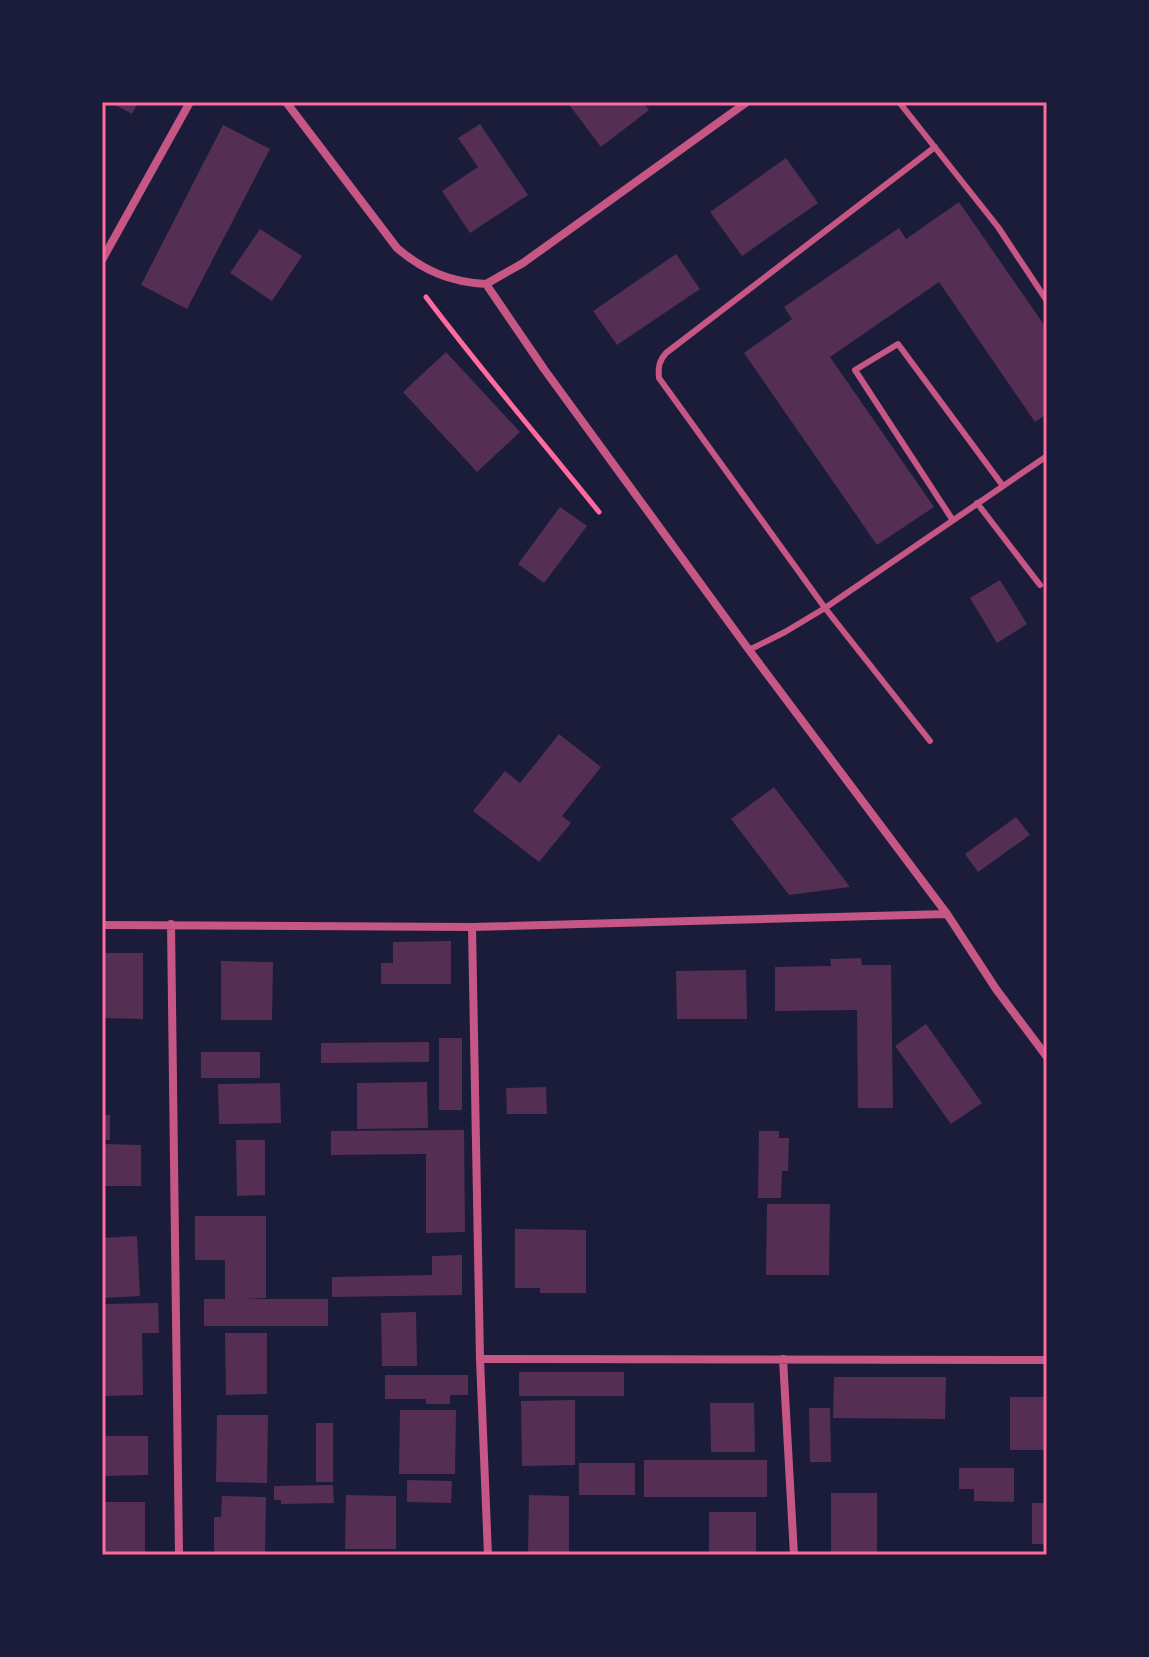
<svg xmlns="http://www.w3.org/2000/svg" width="1149" height="1657" font-family="'Open Sans',sans-serif">
	<rect width="100%" height="100%" fill="#1b1b3a"/>
	<path fill="#542f53" d="M 110,102 L 138,102 L 132,114 Z
		M 567,102 L 643,102 L 649,110 L 601,147 Z
		M 480,124 L 528,195 L 470,233 L 442,191 L 478,167 L 458,138 Z
		M 223,125 L 270,149 L 187,309 L 141,285 Z
		M 786,158 L 818,203 L 742,256 L 710,212 Z
		M 959,202 L 1047,329 L 1047,414 L 1035,422 L 939,282 L 830,357 L 934,507 L 877,545 L 744,353 L 792,319 L 784,307 L 899,228 L 906,239 Z
		M 260,229 L 302,256 L 272,301 L 230,273 Z
		M 676,254 L 700,289 L 617,345 L 593,311 Z
		M 446,352 L 520,432 L 477,472 L 403,392 Z
		M 560,507 L 587,526 L 544,583 L 518,564 Z
		M 1000,580 L 1027,624 L 997,643 L 970,598 Z
		M 559,734 L 601,767 L 562,816 L 571,823 L 539,862 L 473,811 L 505,771 L 520,783 Z
		M 774,787 L 850,887 L 789,895 L 731,819 Z
		M 1016,817 L 1030,835 L 978,872 L 965,854 Z
		M 451,941 L 451,984 L 381,984 L 381,963 L 393,963 L 393,942 Z
		M 102,953 L 143,953 L 143,1019 L 102,1018 Z
		M 861,958 L 862,965 L 891,965 L 893,1108 L 858,1108 L 857,1010 L 775,1011 L 775,967 L 831,966 L 830,959 Z
		M 221,961 L 273,962 L 272,1020 L 221,1020 Z
		M 746,970 L 747,1019 L 677,1019 L 676,971 Z
		M 926,1024 L 982,1103 L 951,1124 L 895,1046 Z
		M 439,1038 L 462,1038 L 462,1110 L 439,1110 Z
		M 429,1042 L 429,1062 L 321,1063 L 321,1043 Z
		M 201,1052 L 260,1052 L 260,1078 L 201,1078 Z
		M 427,1082 L 428,1128 L 357,1129 L 357,1083 Z
		M 280,1083 L 281,1123 L 219,1124 L 218,1084 Z
		M 546,1087 L 547,1114 L 507,1114 L 506,1088 Z
		M 102,1115 L 110,1115 L 110,1140 L 102,1140 Z
		M 464,1130 L 465,1232 L 426,1233 L 426,1154 L 331,1155 L 331,1131 Z
		M 759,1131 L 779,1131 L 779,1138 L 789,1138 L 788,1171 L 782,1171 L 781,1198 L 758,1198 Z
		M 236,1140 L 265,1140 L 265,1195 L 237,1196 Z
		M 102,1144 L 141,1145 L 141,1186 L 102,1186 Z
		M 767,1204 L 830,1204 L 829,1275 L 766,1275 Z
		M 195,1216 L 266,1216 L 266,1298 L 240,1299 L 328,1299 L 328,1326 L 204,1326 L 204,1299 L 225,1299 L 225,1260 L 195,1260 Z
		M 515,1229 L 586,1230 L 586,1293 L 540,1293 L 540,1288 L 515,1288 Z
		M 137,1236 L 140,1296 L 102,1298 L 102,1238 Z
		M 462,1255 L 462,1295 L 332,1297 L 332,1277 L 432,1275 L 432,1256 Z
		M 158,1303 L 159,1333 L 142,1333 L 143,1395 L 102,1396 L 102,1304 Z
		M 416,1312 L 417,1366 L 382,1366 L 381,1313 Z
		M 225,1333 L 267,1333 L 267,1394 L 226,1395 Z
		M 519,1372 L 624,1372 L 624,1396 L 519,1396 Z
		M 385,1375 L 468,1375 L 468,1395 L 450,1395 L 450,1404 L 426,1404 L 426,1399 L 385,1399 Z
		M 834,1377 L 946,1377 L 945,1419 L 833,1418 Z
		M 1010,1397 L 1047,1397 L 1047,1450 L 1010,1450 Z
		M 575,1400 L 575,1465 L 522,1466 L 521,1401 Z
		M 710,1403 L 754,1403 L 755,1452 L 711,1452 Z
		M 809,1408 L 830,1408 L 831,1462 L 810,1462 Z
		M 400,1410 L 456,1410 L 455,1474 L 399,1474 Z
		M 217,1415 L 268,1415 L 267,1483 L 216,1482 Z
		M 316,1423 L 333,1423 L 333,1482 L 316,1482 Z
		M 102,1436 L 148,1436 L 148,1475 L 102,1476 Z
		M 644,1460 L 767,1460 L 767,1497 L 644,1497 Z
		M 579,1463 L 635,1463 L 635,1495 L 579,1495 Z
		M 959,1468 L 1014,1468 L 1014,1502 L 974,1501 L 974,1489 L 959,1489 Z
		M 407,1480 L 452,1481 L 451,1503 L 407,1502 Z
		M 333,1485 L 334,1503 L 281,1504 L 281,1500 L 274,1500 L 274,1486 Z
		M 831,1493 L 877,1493 L 877,1553 L 831,1553 Z
		M 346,1495 L 396,1496 L 396,1549 L 345,1549 Z
		M 529,1495 L 569,1496 L 569,1555 L 528,1555 Z
		M 222,1496 L 266,1497 L 265,1555 L 214,1555 L 214,1517 L 221,1517 Z
		M 102,1502 L 145,1502 L 145,1555 L 102,1555 Z
		M 1032,1503 L 1047,1503 L 1047,1544 L 1032,1544 Z
		M 709,1512 L 756,1512 L 756,1554 L 709,1554 Z"/>
	<g fill="none" stroke-linecap="round" stroke-linejoin="round">
		<path stroke="#ff6b9d" stroke-width="5" d="M 426,297 C 481,370 541,440 599,512"/>
		<path stroke="#c65784" stroke-width="6" d="M 899,102 L 998,227 L 1047,301
			M 977,503 L 1040,585
			M 952,519 L 855,370 L 898,344 L 1003,486
			M 749,650 L 785,632 L 825,608 L 1047,456
			M 930,741 L 825,608 L 659,378 C 658,367 659,361 666,353 L 935,147"/>
		<path stroke="#c65784" stroke-width="8" d="M 286,102 L 397,248 C 424,271 450,282 486,284
			M 102,260 L 190,102
			M 486,284 L 544,369 L 749,650 L 947,914 L 996,989 L 1047,1057
			M 486,284 L 523,263 L 747,102
			M 171,924 L 179,1555
			M 102,925 L 472,927 L 947,914
			M 472,927 L 480,1359 L 488,1555
			M 480,1359 L 1047,1360
			M 783,1359 L 794,1555"/>
	</g>
	<rect width="1149" height="1657" fill="none" stroke="#1b1b3a" stroke-width="208"/>
	<rect x="104" y="104" width="941" height="1449" fill="none" stroke="#ff6b9d" stroke-width="3"/>
</svg>
